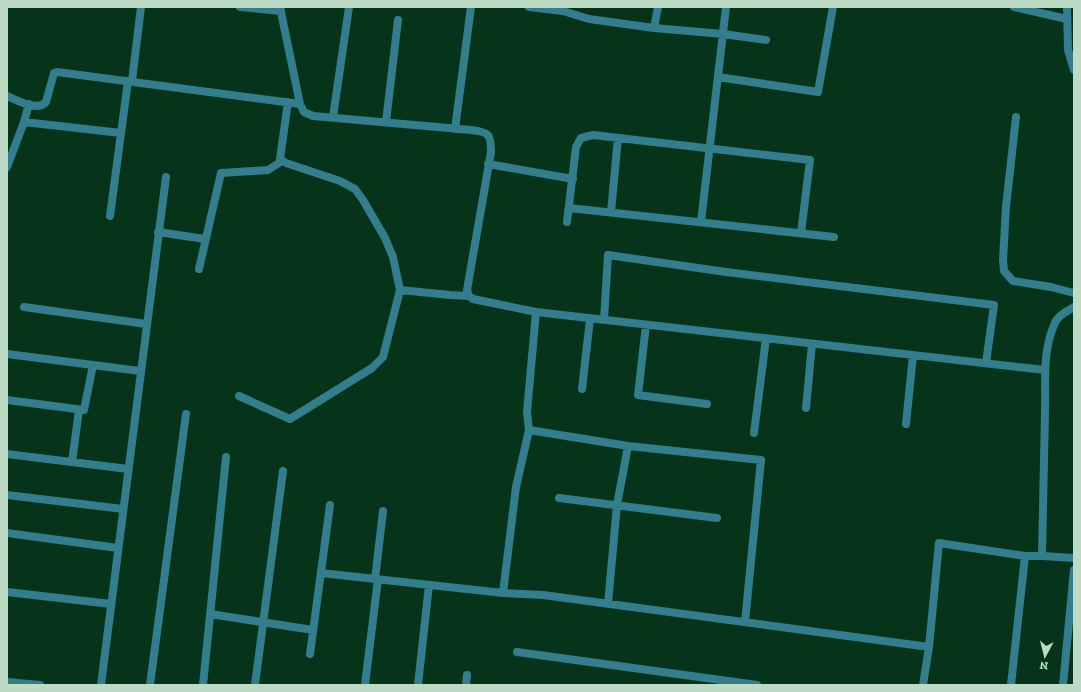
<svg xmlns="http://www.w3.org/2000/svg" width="1081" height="692" font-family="'Zilla Slab',serif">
	<rect width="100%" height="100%" fill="#06341a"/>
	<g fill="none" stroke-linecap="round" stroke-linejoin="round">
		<path stroke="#337d8c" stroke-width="8" d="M 240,7 L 281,11
			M 280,7 L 300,104 L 304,112 L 313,116 L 471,130 C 489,132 491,134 491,152 L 467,290 L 469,296 L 473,299 L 536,312 L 1045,370
			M 529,7 L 563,11 L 589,19 L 654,28 L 723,34 L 766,40
			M 1014,7 L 1067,19
			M 1067,7 L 1068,50 L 1074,70
			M 654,28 L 658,7
			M 718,77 L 818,92 L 833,7
			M 132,81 L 141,7
			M 7,96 C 17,100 37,112 46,102 L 54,73 L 57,72 L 300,104
			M 288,102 L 280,159 L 286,163 L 340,181 L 355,189 L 363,200 L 385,238 L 393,257 L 400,290 L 450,295 L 469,296
			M 333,117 L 349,7
			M 1016,117 L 1006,207 L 1003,260 L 1004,271 L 1013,281 L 1051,287 L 1074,293
			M 24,122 L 121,133
			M 386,122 L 398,20
			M 455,129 L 471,7
			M 488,164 L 573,179
			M 7,167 L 24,122 L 29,104
			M 569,208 L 834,237
			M 611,212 L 618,138
			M 110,216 L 128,81
			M 567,222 L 576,147 L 581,138 L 593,135 L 810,160 L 801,233
			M 701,222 L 726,7
			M 158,232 L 205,239
			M 199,269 L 221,173 L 268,170 L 282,161
			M 24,307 L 146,324
			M 604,320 L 608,255 L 726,272 L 994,305 L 986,363
			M 646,325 L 638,395 L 707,404
			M 7,354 L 140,371
			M 582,389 L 590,319
			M 239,396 L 290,419 L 372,368 L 383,357 L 400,290
			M 7,400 L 84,410 L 93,365
			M 806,408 L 812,344
			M 906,424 L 913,355
			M 529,430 L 628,446 L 761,460 L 745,622
			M 754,433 L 766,338
			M 7,454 L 128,469
			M 72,462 L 79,410
			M 7,495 L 123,509
			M 559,498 L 717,518
			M 7,533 L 118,548
			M 1042,556 L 1074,558
			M 321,573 L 503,593 L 543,595 L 929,647
			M 375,579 L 383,511
			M 7,592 L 111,604
			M 503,593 L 516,487 L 529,430 L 527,412 L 536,312
			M 608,604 L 617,505 L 628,446
			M 210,614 L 313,630
			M 517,652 L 757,685
			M 310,654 L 330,505
			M 7,682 L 40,685
			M 101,685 L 166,177
			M 150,685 L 186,414
			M 203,685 L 226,457
			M 255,685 L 283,471
			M 365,685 L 378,579
			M 418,685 L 429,585
			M 466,685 L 467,675
			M 923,685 L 929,647 L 939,543 L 1025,556 L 1042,556 C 1043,508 1044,460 1045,412 C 1046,383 1042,353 1054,325 C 1057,316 1066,312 1074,307
			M 1011,685 L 1025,556
			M 1063,685 L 1074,570"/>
	</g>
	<rect width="1081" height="692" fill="none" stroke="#bddac5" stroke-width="16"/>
	<g transform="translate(1045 656) rotate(187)" stroke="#06341a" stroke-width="3" paint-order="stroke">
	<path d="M0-3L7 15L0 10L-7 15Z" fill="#bddac5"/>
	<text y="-6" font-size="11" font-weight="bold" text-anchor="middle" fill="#bddac5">N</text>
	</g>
</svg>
